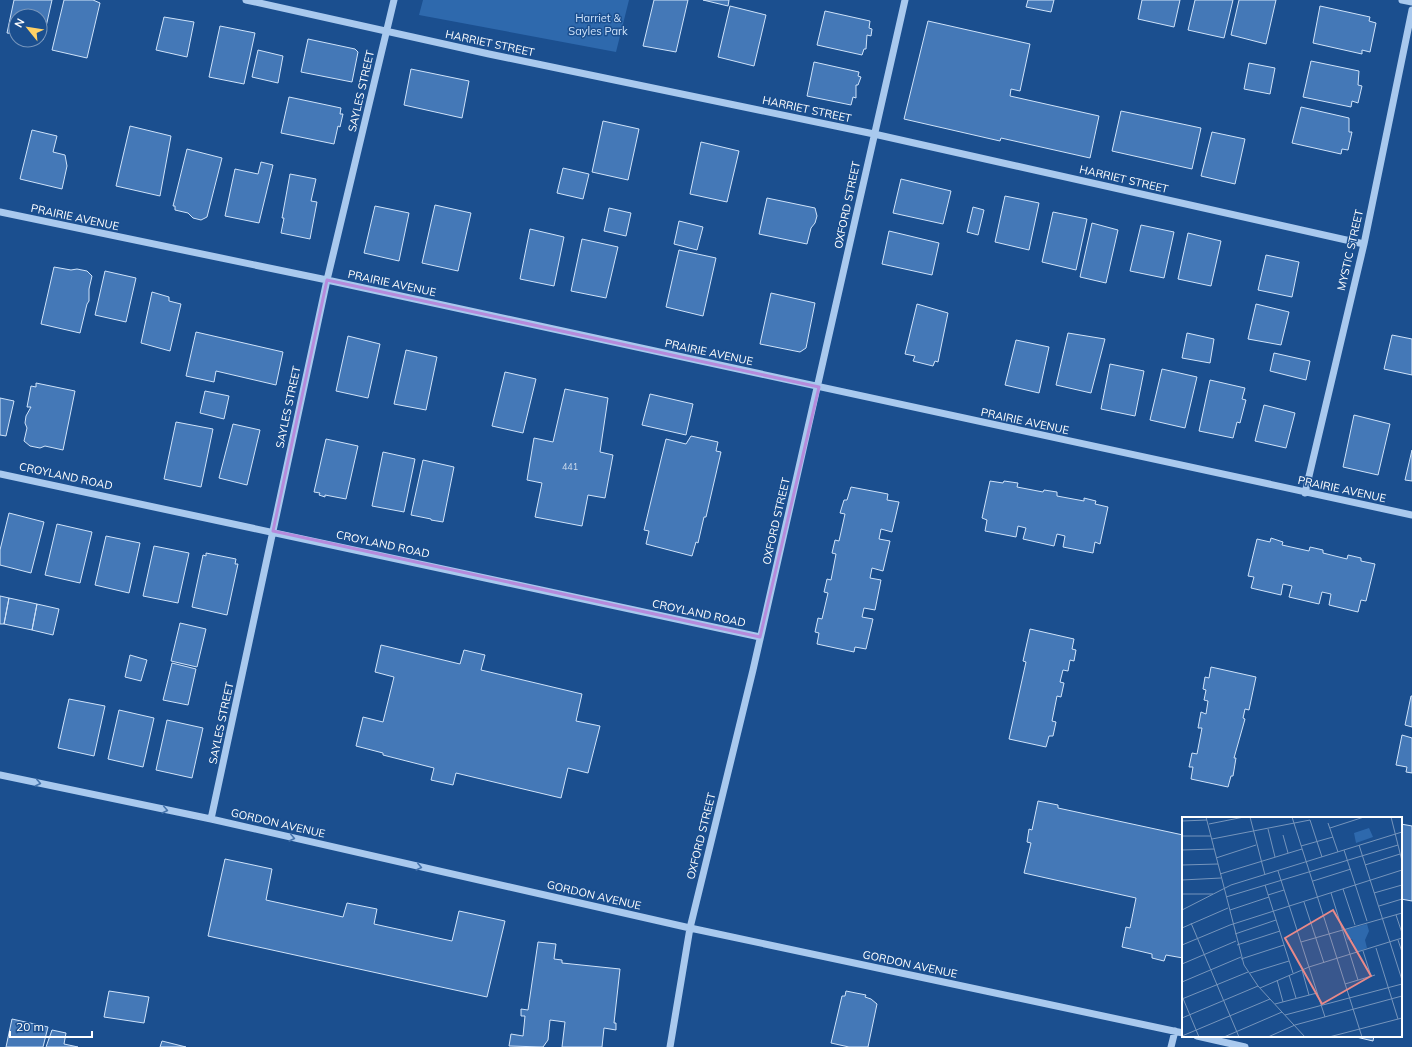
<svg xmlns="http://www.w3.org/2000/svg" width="1412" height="1047" font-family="Mulish,sans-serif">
	<rect width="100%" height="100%" fill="#1b4f8f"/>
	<path fill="#2e69ad" d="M 423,0 L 629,0 L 616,52 L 419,15 Z"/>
	<path fill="#4478b7" stroke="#cfe3fa" d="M 14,0 L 52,0 L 43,40 L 40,40 L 40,16 L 16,16 L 16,34 L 7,33 Z
		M 64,0 L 93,0 L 100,3 L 87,58 L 52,50 Z
		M 654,0 L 688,0 L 676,52 L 643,46 Z
		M 703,0 L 729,0 L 728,6 Z
		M 1028,0 L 1054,0 L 1051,12 L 1026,7 Z
		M 1142,0 L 1180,0 L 1174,27 L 1138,19 Z
		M 1195,0 L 1233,0 L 1224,38 L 1188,30 Z
		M 1239,0 L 1276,0 L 1266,44 L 1231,35 Z
		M 730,6 L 766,15 L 754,66 L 718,57 Z
		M 1320,6 L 1370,17 L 1369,21 L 1376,23 L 1370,52 L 1362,50 L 1362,54 L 1313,43 Z
		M 825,11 L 870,21 L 869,28 L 872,29 L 871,36 L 867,35 L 866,49 L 864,49 L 862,55 L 817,45 Z
		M 164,17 L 194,22 L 187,57 L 156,50 Z
		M 928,21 L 1030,44 L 1020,91 L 1011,89 L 1010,96 L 1099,116 L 1090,158 L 1001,138 L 1000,141 L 904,119 Z
		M 220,26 L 255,33 L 244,84 L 209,77 Z
		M 308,39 L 355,49 L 358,52 L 352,82 L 301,72 Z
		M 258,50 L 283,56 L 278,83 L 252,77 Z
		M 1311,61 L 1359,71 L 1358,85 L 1362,86 L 1358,103 L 1352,101 L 1351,107 L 1303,97 Z
		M 814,62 L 859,72 L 858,76 L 861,77 L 858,85 L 856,85 L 856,98 L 853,97 L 851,105 L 807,96 Z
		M 1249,63 L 1275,68 L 1270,94 L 1244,89 Z
		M 411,69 L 469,81 L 462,118 L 404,105 Z
		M 289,97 L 341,108 L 340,114 L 343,114 L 340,127 L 338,126 L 334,144 L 281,133 Z
		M 1301,107 L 1349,118 L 1349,132 L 1352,132 L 1348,150 L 1342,149 L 1341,154 L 1292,143 Z
		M 1121,111 L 1201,128 L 1192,169 L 1112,151 Z
		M 603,121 L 639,129 L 628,180 L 592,172 Z
		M 130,126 L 171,136 L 160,196 L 116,186 Z
		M 32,130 L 57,136 L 53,152 L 65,155 L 67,166 L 62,189 L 20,179 Z
		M 1212,132 L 1245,139 L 1235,184 L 1201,176 Z
		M 701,142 L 739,151 L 727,202 L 690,194 Z
		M 187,149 L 222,158 L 207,217 L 201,220 L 193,218 L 188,213 L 175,210 L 175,206 L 173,206 Z
		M 261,162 L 273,165 L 259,223 L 225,216 L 235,169 L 258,174 Z
		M 563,168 L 589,174 L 583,199 L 557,193 Z
		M 290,174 L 316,179 L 311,201 L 317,202 L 310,239 L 281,233 L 284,218 L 282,218 Z
		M 901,179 L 951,191 L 943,224 L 893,213 Z
		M 1005,196 L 1039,203 L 1029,250 L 995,242 Z
		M 767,198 L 815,208 L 817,216 L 815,223 L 811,228 L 807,244 L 759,234 Z
		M 435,205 L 471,213 L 458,271 L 422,263 Z
		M 375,206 L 409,213 L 399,261 L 364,253 Z
		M 973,207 L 984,210 L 978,235 L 967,232 Z
		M 609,208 L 631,213 L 626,236 L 604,231 Z
		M 1053,212 L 1087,219 L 1076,270 L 1042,262 Z
		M 679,221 L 703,227 L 697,250 L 674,244 Z
		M 1092,223 L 1118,230 L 1106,283 L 1080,277 Z
		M 1141,225 L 1174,232 L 1164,278 L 1130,271 Z
		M 530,229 L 564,237 L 554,286 L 520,279 Z
		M 889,231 L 939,243 L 932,275 L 882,264 Z
		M 1188,233 L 1221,241 L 1211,286 L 1178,279 Z
		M 582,239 L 618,247 L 606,298 L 571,291 Z
		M 679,250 L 716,258 L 703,316 L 666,307 Z
		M 1266,255 L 1299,262 L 1292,297 L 1258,290 Z
		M 54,267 L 71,270 L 77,269 L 87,271 L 92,276 L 89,289 L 89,301 L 87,304 L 80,333 L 41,324 Z
		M 105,271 L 136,278 L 126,322 L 95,315 Z
		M 152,292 L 169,297 L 169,301 L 181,304 L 170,351 L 141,343 Z
		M 771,293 L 815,303 L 806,348 L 800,352 L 760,344 Z
		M 917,304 L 948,313 L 938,362 L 935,361 L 933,366 L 913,361 L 915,356 L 905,354 Z
		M 1256,304 L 1289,312 L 1281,345 L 1248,339 Z
		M 196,332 L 283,352 L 276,385 L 216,371 L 214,382 L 186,376 Z
		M 1068,333 L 1105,339 L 1091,393 L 1056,385 Z
		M 1187,333 L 1214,339 L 1210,363 L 1182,358 Z
		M 1392,335 L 1412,339 L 1412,375 L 1384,369 Z
		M 348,336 L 380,344 L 368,398 L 336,391 Z
		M 1016,340 L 1049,347 L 1039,393 L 1005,385 Z
		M 406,350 L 437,357 L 426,410 L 394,404 Z
		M 1274,353 L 1310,361 L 1306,380 L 1270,371 Z
		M 1110,364 L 1144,371 L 1135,416 L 1101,409 Z
		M 1162,369 L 1197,377 L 1185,428 L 1150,420 Z
		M 505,372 L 536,379 L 523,433 L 492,426 Z
		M 1210,380 L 1245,388 L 1242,399 L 1246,400 L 1240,423 L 1237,422 L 1233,438 L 1199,431 Z
		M 36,383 L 75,391 L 63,450 L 45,446 L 40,448 L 30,446 L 24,441 L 27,428 L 25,423 L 26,416 L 31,407 L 27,407 L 31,386 L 36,387 Z
		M 565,389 L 608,398 L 600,452 L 613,455 L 605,498 L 588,495 L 582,526 L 535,517 L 542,483 L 527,480 L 534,438 L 553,442 Z
		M 205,391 L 229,396 L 224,419 L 200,413 Z
		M 650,394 L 693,404 L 686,435 L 642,425 Z
		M 0,398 L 14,401 L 6,436 L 0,435 Z
		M 1264,405 L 1295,413 L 1286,448 L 1255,441 Z
		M 1354,415 L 1390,424 L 1378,475 L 1343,467 Z
		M 176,422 L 213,429 L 201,487 L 164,479 Z
		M 233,424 L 260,430 L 247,485 L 219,478 Z
		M 691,436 L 718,442 L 716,451 L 721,452 L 706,517 L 704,517 L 698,543 L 696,542 L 692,556 L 646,544 L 649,531 L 644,530 L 666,439 L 686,444 Z
		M 326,439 L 358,446 L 346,499 L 325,495 L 325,497 L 319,495 L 320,493 L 314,492 Z
		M 1412,450 L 1412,481 L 1405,480 Z
		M 383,452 L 415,459 L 404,512 L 372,506 Z
		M 423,460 L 454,467 L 443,522 L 431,520 L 431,519 L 411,515 Z
		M 990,481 L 1003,483 L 1004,481 L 1018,483 L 1017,487 L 1043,492 L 1044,490 L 1057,492 L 1057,496 L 1084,501 L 1084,498 L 1096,501 L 1095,504 L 1108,507 L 1100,544 L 1095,542 L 1093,553 L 1063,547 L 1065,536 L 1057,534 L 1054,546 L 1023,539 L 1026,528 L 1018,526 L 1016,537 L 985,531 L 987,520 L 982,518 Z
		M 851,487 L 888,494 L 887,500 L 899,502 L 892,532 L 881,529 L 879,539 L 890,541 L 883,571 L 872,568 L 870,578 L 881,580 L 875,610 L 864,608 L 862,617 L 873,619 L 866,649 L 855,647 L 854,652 L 817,644 L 819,633 L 815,632 L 818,618 L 822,619 L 828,593 L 824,592 L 827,579 L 831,580 L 836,554 L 832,553 L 835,540 L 839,541 L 845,514 L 840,513 L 844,500 L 847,500 Z
		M 9,513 L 44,522 L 31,573 L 0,565 L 0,550 Z
		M 57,524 L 92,532 L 80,583 L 45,575 Z
		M 106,536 L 140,543 L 129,593 L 95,585 Z
		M 1271,538 L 1283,542 L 1282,545 L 1309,551 L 1310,547 L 1323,550 L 1323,553 L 1347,559 L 1348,555 L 1361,558 L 1361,561 L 1375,564 L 1366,601 L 1361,600 L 1358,612 L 1329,605 L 1331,594 L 1322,592 L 1319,604 L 1289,597 L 1292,586 L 1283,584 L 1281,595 L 1251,588 L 1254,577 L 1248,576 L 1257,539 L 1270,542 Z
		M 154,546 L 189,553 L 178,603 L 143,596 Z
		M 206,553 L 236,559 L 235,564 L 238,564 L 227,615 L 192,607 L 203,555 L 206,556 Z
		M 0,596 L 9,598 L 4,624 L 0,624 Z
		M 9,598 L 37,604 L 32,630 L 4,624 Z
		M 37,604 L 59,609 L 53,635 L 32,630 Z
		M 180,623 L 206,629 L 197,667 L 171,661 Z
		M 1030,629 L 1074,639 L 1072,649 L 1076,650 L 1074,661 L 1070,660 L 1068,671 L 1063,670 L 1060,682 L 1064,683 L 1061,697 L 1057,696 L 1052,721 L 1056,722 L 1053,736 L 1049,736 L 1046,747 L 1009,739 L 1026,662 L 1023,661 Z
		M 381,645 L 460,664 L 464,650 L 485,655 L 481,670 L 582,694 L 576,721 L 600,726 L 588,773 L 568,768 L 561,798 L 456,773 L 453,785 L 431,780 L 434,768 L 383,755 L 383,753 L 356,746 L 363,717 L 383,722 L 394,677 L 375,672 Z
		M 130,655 L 147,660 L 141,681 L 125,677 Z
		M 172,663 L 196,669 L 188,705 L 163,700 Z
		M 1211,667 L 1256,677 L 1249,710 L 1245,709 L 1243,718 L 1245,719 L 1234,758 L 1236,758 L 1233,776 L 1231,776 L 1228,787 L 1191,779 L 1193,767 L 1189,767 L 1192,753 L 1197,754 L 1202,728 L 1198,728 L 1201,712 L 1206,714 L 1208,701 L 1204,700 L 1206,690 L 1203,689 L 1205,677 L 1209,678 Z
		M 1411,696 L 1412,696 L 1412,727 L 1405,725 Z
		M 69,699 L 105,706 L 94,756 L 58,748 Z
		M 119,710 L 154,718 L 143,767 L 108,759 Z
		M 167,720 L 203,728 L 192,778 L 156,770 Z
		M 1402,735 L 1412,738 L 1412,773 L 1406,772 L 1407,767 L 1396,765 Z
		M 1038,801 L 1058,805 L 1058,808 L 1183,835 L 1183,958 L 1166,955 L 1164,961 L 1152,958 L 1152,954 L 1122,947 L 1126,927 L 1130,928 L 1136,898 L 1024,873 L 1031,843 L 1027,842 L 1029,829 L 1032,830 Z
		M 1401,824 L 1412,826 L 1412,901 L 1401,899 Z
		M 225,859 L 272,869 L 266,900 L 343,917 L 347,903 L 377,909 L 374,924 L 452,941 L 459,911 L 505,921 L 487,997 L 208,936 Z
		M 538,942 L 556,944 L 554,959 L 562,960 L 562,963 L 620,969 L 614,1023 L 616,1023 L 616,1030 L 604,1028 L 602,1047 L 562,1047 L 565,1022 L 550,1020 L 548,1040 L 543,1047 L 509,1046 L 511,1034 L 523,1036 L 525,1016 L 521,1016 L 521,1009 L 528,1010 Z
		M 109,991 L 149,997 L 144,1023 L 104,1017 Z
		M 846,991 L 866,995 L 865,997 L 871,999 L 877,1004 L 868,1047 L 849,1047 L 831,1043 L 842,996 L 845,996 Z
		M 12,1019 L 48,1027 L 43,1047 L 6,1047 Z
		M 52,1030 L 66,1033 L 64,1044 L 78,1047 L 46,1047 Z
		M 1352,1036 L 1374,1036 L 1373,1041 Z
		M 162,1041 L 186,1047 L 160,1047 Z"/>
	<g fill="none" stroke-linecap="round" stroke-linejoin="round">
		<path stroke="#a9c9ee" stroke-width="7" d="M 246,0 L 489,54 L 874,134 L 1364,244
			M 1402,0 L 1412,2
			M 0,212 L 327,280 L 1412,515
			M 0,474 L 760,637
			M 1305,493 L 1364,244 L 1412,10
			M 0,775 L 211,819 L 690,928 L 1183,1033
			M 211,819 L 327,280 L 394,0
			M 1197,1036 L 1245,1047
			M 670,1047 L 690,928 L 753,670 L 905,0
			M 1171,1047 L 1175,1031"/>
	</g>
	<defs><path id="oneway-chevron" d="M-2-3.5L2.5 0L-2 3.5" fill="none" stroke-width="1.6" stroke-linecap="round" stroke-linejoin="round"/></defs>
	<g stroke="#4674ac">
		<use href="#oneway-chevron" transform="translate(38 783) rotate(12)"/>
		<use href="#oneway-chevron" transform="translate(165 810) rotate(12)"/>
		<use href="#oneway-chevron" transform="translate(292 838) rotate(13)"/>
		<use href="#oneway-chevron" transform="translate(419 867) rotate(13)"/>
	</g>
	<path fill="none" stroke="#b68bdc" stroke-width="3" stroke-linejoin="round" d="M 327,280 L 819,387 L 760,637 L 273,531 Z"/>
	<g text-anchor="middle" stroke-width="3" stroke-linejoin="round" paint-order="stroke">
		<g font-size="9" fill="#d0dded">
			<text x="570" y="470">441</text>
		</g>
		<g font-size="11" fill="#cfe3fa" stroke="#1b4f8f">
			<text x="598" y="22">Harriet &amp;<tspan x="598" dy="13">Sayles Park</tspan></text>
		</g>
		<g font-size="11" fill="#fff" stroke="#1b4f8f">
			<text transform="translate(490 43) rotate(12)" y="4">HARRIET STREET</text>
			<text transform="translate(361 91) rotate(-77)" y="4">SAYLES STREET</text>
			<text transform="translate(807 109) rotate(12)" y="4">HARRIET STREET</text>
			<text transform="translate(1124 179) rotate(13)" y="4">HARRIET STREET</text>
			<text transform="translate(847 205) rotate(-78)" y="4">OXFORD STREET</text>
			<text transform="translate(75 217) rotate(12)" y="4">PRAIRIE AVENUE</text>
			<text transform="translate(1350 250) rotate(-77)" y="4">MYSTIC STREET</text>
			<text transform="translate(392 283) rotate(12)" y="4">PRAIRIE AVENUE</text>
			<text transform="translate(709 352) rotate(12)" y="4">PRAIRIE AVENUE</text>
			<text transform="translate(288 407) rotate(-78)" y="4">SAYLES STREET</text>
			<text transform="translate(1025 421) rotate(12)" y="4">PRAIRIE AVENUE</text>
			<text transform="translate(66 476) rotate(12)" y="4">CROYLAND ROAD</text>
			<text transform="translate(1342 489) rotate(12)" y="4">PRAIRIE AVENUE</text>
			<text transform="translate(776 521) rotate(-77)" y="4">OXFORD STREET</text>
			<text transform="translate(383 544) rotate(12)" y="4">CROYLAND ROAD</text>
			<text transform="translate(699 613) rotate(12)" y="4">CROYLAND ROAD</text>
			<text transform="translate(221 723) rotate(-78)" y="4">SAYLES STREET</text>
			<text transform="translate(278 823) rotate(13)" y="4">GORDON AVENUE</text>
			<text transform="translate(701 836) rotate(-76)" y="4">OXFORD STREET</text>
			<text transform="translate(594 895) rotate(13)" y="4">GORDON AVENUE</text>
			<text transform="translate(910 964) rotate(12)" y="4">GORDON AVENUE</text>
		</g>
	</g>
	<g transform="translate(1182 817)">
		<rect width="220" height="220" fill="#1b4f8f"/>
		<path d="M 187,11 L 191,20 L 174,26 L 172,16 ZM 185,107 L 187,114 L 183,123 L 185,131 L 175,135 L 170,122 L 165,123 L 162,113 Z" fill="#2e69ad"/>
		<path fill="none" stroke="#7695bc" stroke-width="1" d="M 24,0 L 62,148 L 76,169 L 123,220M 68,0 L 83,58M 110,0 L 180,220M 209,0 L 220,44M 0,4 L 25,3M 146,6 L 156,35M 27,7 L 62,0M 148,11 L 182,0M 86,12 L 93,40M 101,18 L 106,36M 0,19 L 29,19M 30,22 L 128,3 L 140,40M 177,28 L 220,163M 119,29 L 151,20M 0,33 L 32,32M 162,33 L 185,104M 34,41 L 74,28M 0,48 L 36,47M 183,48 L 218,37M 96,54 L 143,200M 38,57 L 120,32M 0,63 L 39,61M 131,64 L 169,52M 83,68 L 111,156M 161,72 L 173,108M 149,76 L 176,163M 192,76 L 220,68M 0,77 L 31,77M 86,78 L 102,73M 44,80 L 216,28M 122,85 L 142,146M 197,89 L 220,82M 0,93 L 49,68 L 220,15M 48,93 L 87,80M 214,98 L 220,116M 9,106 L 57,220M 0,111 L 46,91M 53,117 L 94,103M 216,123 L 220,135M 119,125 L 220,96M 0,128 L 48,108 L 220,53M 55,128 L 98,114M 194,131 L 216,202M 181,134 L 189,159M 59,142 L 102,128M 0,147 L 54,124M 120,153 L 127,178M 68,156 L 107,144M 107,158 L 114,181M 95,163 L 101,185M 0,165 L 59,140M 163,167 L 193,158M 78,171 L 127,150 L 220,121M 0,179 L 17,220M 0,182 L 66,155M 93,187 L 135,176M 103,198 L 220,167M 0,201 L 76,169M 0,219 L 88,182M 42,220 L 100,195M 86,220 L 113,208 L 220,179M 147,220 L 220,201"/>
		<path fill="#e88989" fill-opacity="0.15" stroke="#e88989" stroke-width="2" d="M 151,93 L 189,159 L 140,187 L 103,121 Z"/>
		<rect width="220" height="220" fill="none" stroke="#fff" stroke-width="2"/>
	</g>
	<g transform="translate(28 28) rotate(300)"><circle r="19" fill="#1b4f8f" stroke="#7695bc"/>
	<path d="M0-3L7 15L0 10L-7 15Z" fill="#ffd166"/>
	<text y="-6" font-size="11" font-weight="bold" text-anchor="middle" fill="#ffffff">N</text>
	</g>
	<path d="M10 1031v6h82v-6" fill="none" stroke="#ffffff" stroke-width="2"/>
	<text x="16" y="1031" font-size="12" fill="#ffffff" stroke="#1b4f8f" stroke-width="3" paint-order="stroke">20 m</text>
</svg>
